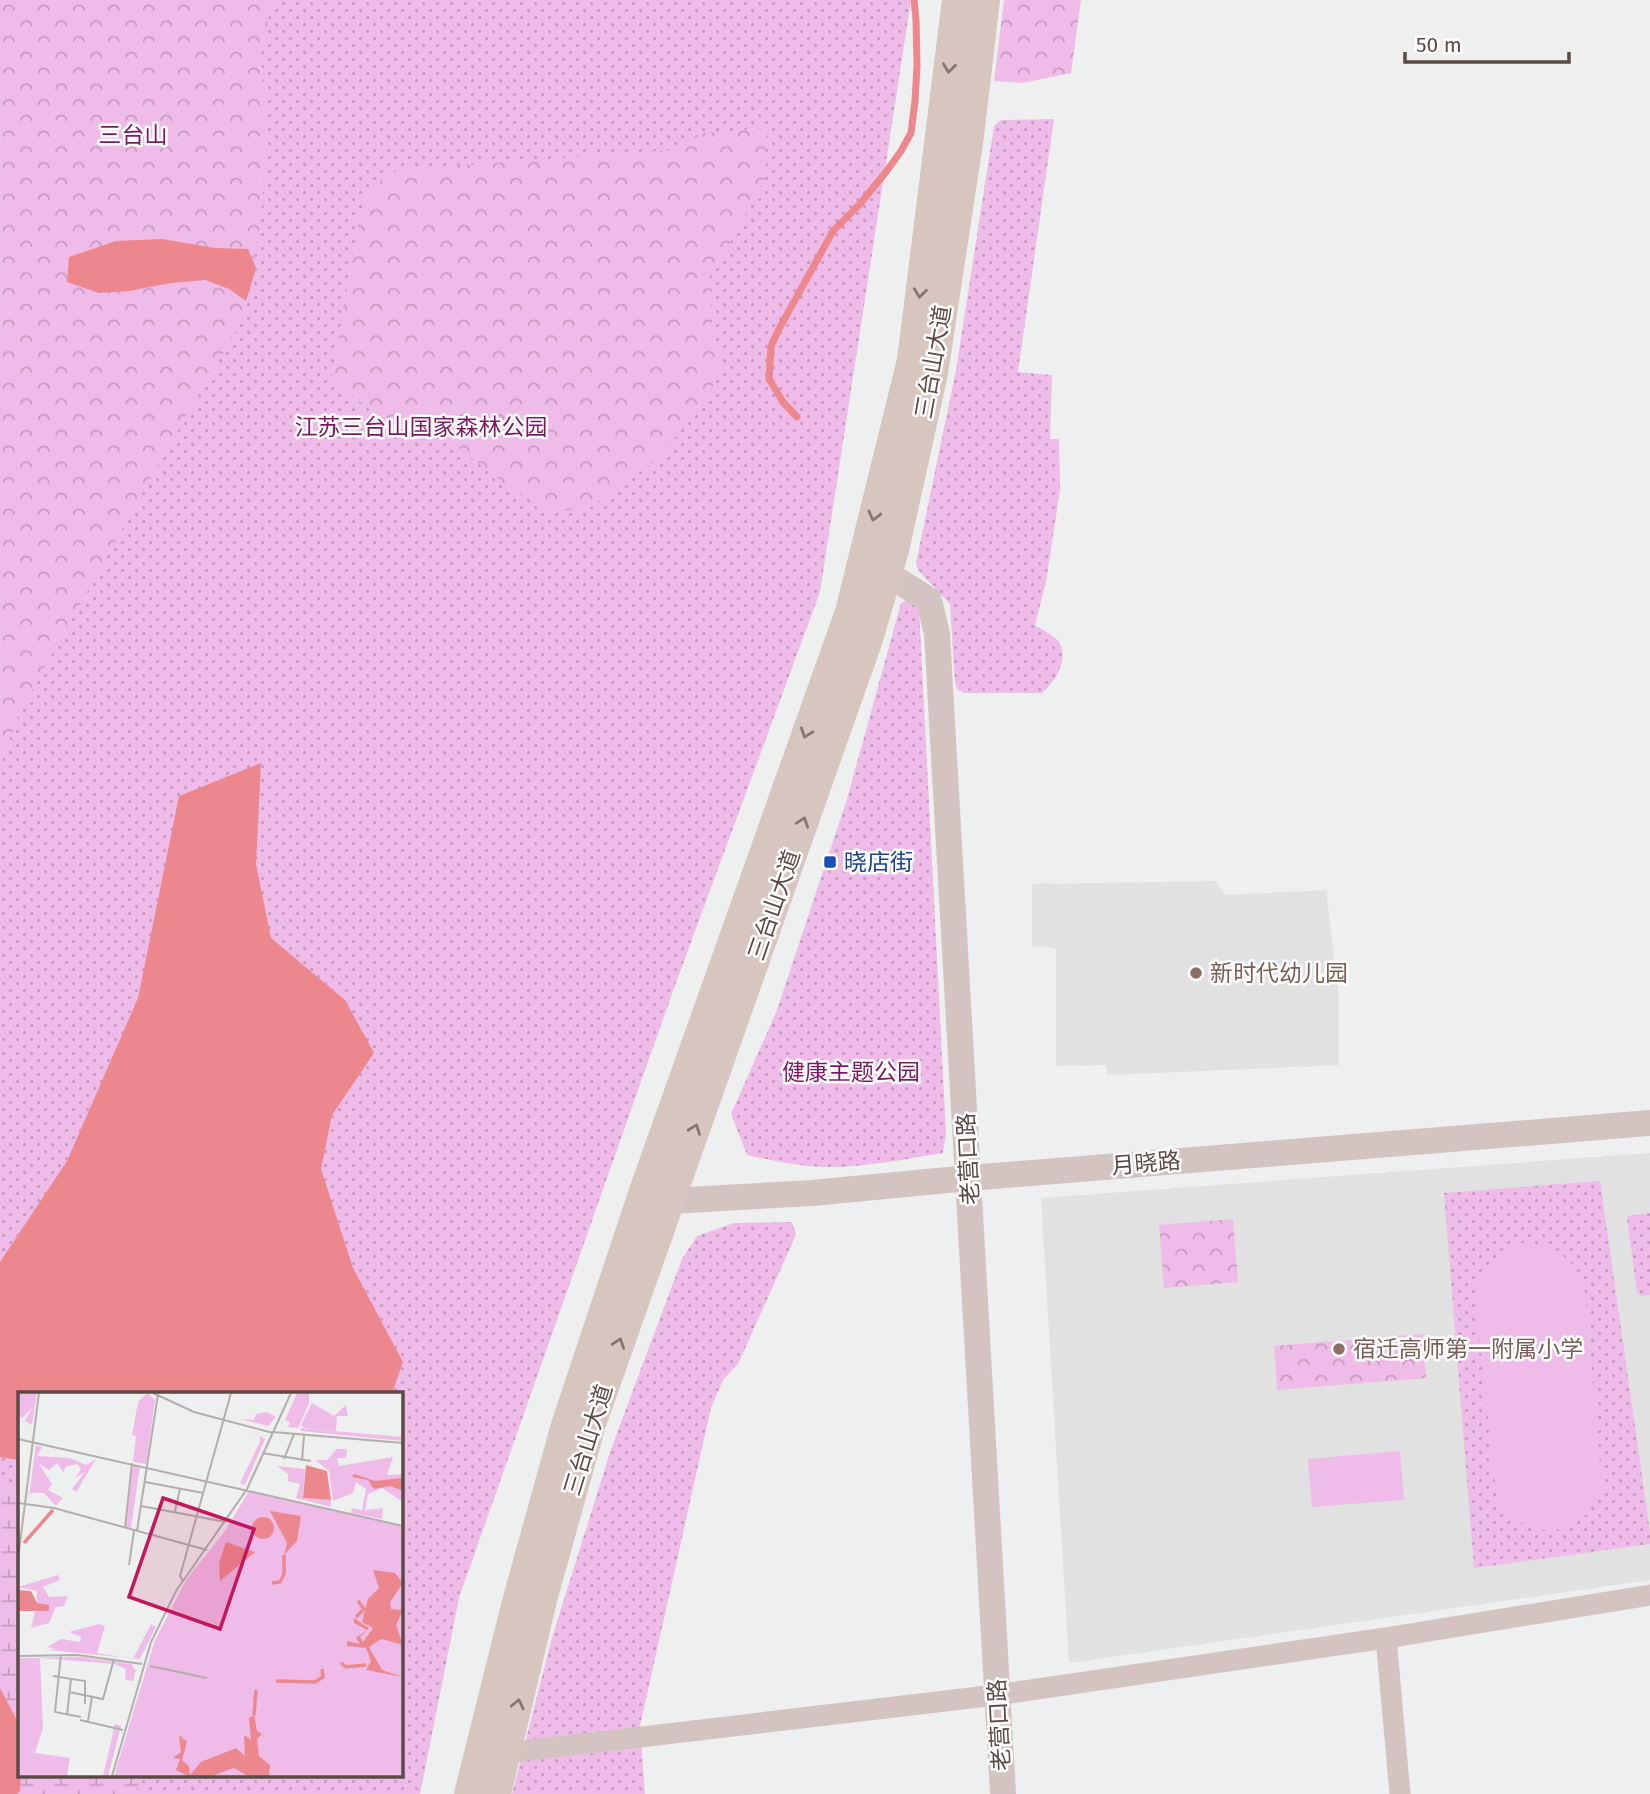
<svg xmlns="http://www.w3.org/2000/svg" width="1650" height="1794" font-family="'Fira Sans','Noto Sans SC',sans-serif">
	<defs>
		<pattern id="green-dots" width="8" height="8" patternUnits="userSpaceOnUse" patternTransform="scale(1.75)"><rect width="8" height="8" fill="#efbbe8"/><path d="M2 2h.1M6 6h.1" fill="none" stroke="#c59abe" stroke-width="1.8" stroke-linecap="round"/></pattern>
		<pattern id="forest-crowns" width="20" height="18" patternUnits="userSpaceOnUse" patternTransform="scale(1.75)"><rect width="20" height="18" fill="#efbbe8"/><path d="M2 6a3 3 0 1 1 6 0M12 15a3 3 0 1 1 6 0" fill="none" stroke="#c59abe"/></pattern>
		<pattern id="wetland-marsh" width="20" height="14" patternUnits="userSpaceOnUse" patternTransform="scale(1.75)"><rect width="20" height="14" fill="#efbbe8"/><path d="M1 5h8M5 5V1M11 12h8M15 12V8" fill="none" stroke="#c59abe"/></pattern>
	</defs>
	<rect width="100%" height="100%" fill="#eef0f0"/>
	<path fill="#e0e1e0" d="M 1216,881 L 1225,895 L 1326,890 L 1339,998 L 1339,1065 L 1107,1075 L 1106,1065 L 1056,1066 L 1056,948 L 1032,946 L 1032,884 Z
		M 1650,1153 L 1650,1580 L 1069,1663 L 1041,1198 Z"/>
	<path fill="url(#green-dots)" fill-rule="evenodd" d="M 0,0 L 911,0 L 820,592 L 673,991 L 459,1598 L 420,1794 L 0,1794 ZM 19,1393 L 401,1393 L 401,1775 L 19,1775 Z
		M 1054,119 L 1018,372 L 1052,375 L 1050,439 L 1059,439 L 1060,490 L 1046,582 L 1035,625 C 1042,630 1054,635 1059,642 C 1069,660 1056,681 1042,693 L 964,693 L 958,690 L 955,683 L 950,604 L 918,570 L 916,563 L 956,370 L 994,126 L 1001,120 Z
		M 911,598 L 919,607 L 946,1134 L 943,1153 C 905,1159 863,1168 823,1167 C 797,1166 773,1161 747,1155 L 731,1114 L 777,1010 L 847,799 L 901,603 Z
		M 1600,1181 L 1650,1532 L 1650,1544 L 1474,1568 L 1444,1193 Z
		M 1650,1213 L 1650,1295 L 1641,1296 L 1637,1292 L 1627,1218 L 1629,1216 Z
		M 792,1222 L 796,1235 L 738,1364 L 723,1380 L 711,1408 L 640,1726 L 645,1794 L 512,1794 L 551,1641 L 611,1449 L 682,1259 L 697,1236 L 734,1223 Z"/>
	<path fill="url(#forest-crowns)" d="M 0,0 L 272,0 L 261,57 L 266,125 L 262,212 L 243,319 L 190,409 L 20,711 L 0,767 Z
		M 1004,0 L 1081,0 L 1071,73 L 1022,83 L 994,81 Z
		M 767,128 L 766,176 L 736,233 L 710,276 L 712,323 L 721,360 L 710,395 L 657,460 L 589,508 L 548,512 L 501,481 L 456,446 L 416,425 L 368,408 L 331,379 L 359,219 L 369,189 L 397,170 L 671,150 L 705,133 Z
		M 1233,1219 L 1238,1282 L 1164,1288 L 1159,1225 Z
		M 1423,1334 L 1426,1378 L 1277,1390 L 1274,1346 Z"/>
	<path fill="url(#wetland-marsh)" d="M 0,1484 L 19,1485 L 19,1751 L 17,1720 L 0,1688 Z
		M 21,1775 L 141,1775 L 136,1794 L 17,1794 L 20,1791 Z"/>
	<path fill="#efbbe8" d="M 1520,1243 L 1544,1245 L 1561,1254 L 1576,1268 L 1585,1292 L 1602,1487 C 1596,1501 1590,1514 1577,1522 C 1548,1541 1508,1525 1496,1493 L 1475,1297 C 1482,1267 1491,1256 1520,1243 Z
		M 1400,1451 L 1404,1500 L 1312,1507 L 1308,1459 Z"/>
	<path fill="#ec888d" d="M 162,239 L 215,248 L 248,249 L 256,268 L 246,301 L 229,289 L 205,280 L 171,283 L 129,291 L 99,293 L 67,282 L 69,257 L 116,241 Z
		M 261,763 L 256,864 L 271,938 L 345,1000 L 374,1053 L 332,1115 L 321,1169 L 353,1268 L 403,1362 L 392,1393 L 19,1393 L 19,1460 L 0,1457 L 0,1262 L 67,1161 L 138,998 L 179,796 Z
		M 0,1688 L 17,1720 L 19,1775 L 21,1775 L 20,1791 L 17,1794 L 0,1794 Z"/>
	<g fill="none" stroke-linecap="round" stroke-linejoin="round">
		<path stroke="#ec888d" stroke-width="7" d="M 797,417 L 783,402 L 769,379 L 771,346 L 779,329 L 833,231 L 860,204 L 886,172 L 901,151 L 911,133 L 915,101 L 917,66 L 916,20 L 914,0"/>
		<path stroke="#d3c4c1" stroke-width="21" d="M 1386,1638 L 1400,1794
			M 495,1758 L 506,1753 L 996,1695 L 1386,1638 L 1650,1595"/>
		<path stroke="#d3c4c1" stroke-width="26" d="M 868,570 L 886,573 L 929,600 L 937,634 L 1003,1794
			M 652,1194 L 669,1201 L 812,1193 L 969,1178 L 1650,1123"/>
		<path stroke="#d7c6c0" stroke-width="30" d="M 469,1794 L 517,1602 L 566,1425 L 644,1191 L 850,612 L 912,360 L 957,0
			M 496,1794 L 543,1596 L 591,1424 L 868,639 L 894,550 L 933,373 L 969,136 L 985,0"/>
	</g>
	<defs><path id="oneway-chevron" d="M-2-3.5L2.5 0L-2 3.5" fill="none" stroke-width="1.6" stroke-linecap="round" stroke-linejoin="round" transform="scale(1.75)"/></defs>
	<g stroke="#867571">
		<use href="#oneway-chevron" transform="translate(949 68) rotate(97)"/>
		<use href="#oneway-chevron" transform="translate(920 293) rotate(97)"/>
		<use href="#oneway-chevron" transform="translate(874 516) rotate(104)"/>
		<use href="#oneway-chevron" transform="translate(806 733) rotate(110)"/>
		<use href="#oneway-chevron" transform="translate(803 822) rotate(-71)"/>
		<use href="#oneway-chevron" transform="translate(695 1129) rotate(-70)"/>
		<use href="#oneway-chevron" transform="translate(619 1343) rotate(-71)"/>
		<use href="#oneway-chevron" transform="translate(518 1704) rotate(-77)"/>
	</g>
	<rect fill="#1a4fb4" stroke="#fff" stroke-width="2.5" x="823" y="855" width="14" height="14" rx="3.5"/>
	<g fill="#8d6e63" stroke="#fff" stroke-width="2.5">
		<circle cx="1196" cy="973" r="7"/>
		<circle cx="1339" cy="1349" r="7"/>
	</g>
	<g text-anchor="middle" stroke-width="5" stroke-linejoin="round" paint-order="stroke">
		<g font-size="23" fill="#7c1764" stroke="#fff">
			<text x="133" y="143">三台山</text>
			<text x="421" y="435">江苏三台山国家森林公园</text>
			<text x="851" y="1080">健康主题公园</text>
		</g>
		<g font-size="23" fill="#5b4a46" stroke="#fff">
			<text transform="translate(933 362) rotate(-80)" y="8">三台山大道</text>
			<text transform="translate(774 905) rotate(-71)" y="8">三台山大道</text>
			<text transform="translate(968 1159) rotate(-93)" y="8">老营口路</text>
			<text transform="translate(1146 1163) rotate(-5)" y="8">月晓路</text>
			<text transform="translate(588 1440) rotate(-73)" y="8">三台山大道</text>
			<text transform="translate(999 1725) rotate(-93)" y="8">老营口路</text>
		</g>
		<g font-size="23" fill="#164399" stroke="#fff" text-anchor="start">
			<text x="844" y="870">晓店街</text>
		</g>
		<g font-size="23" fill="#785e54" stroke="#fff" text-anchor="start">
			<text x="1210" y="981">新时代幼儿园</text>
			<text x="1353" y="1357">宿迁高师第一附属小学</text>
		</g>
	</g>
	<g transform="translate(18 1392)">
		<rect width="385" height="385" fill="#eef0f0"/>
		<path d="M 129,1 L 137,8 L 128,72 L 115,70 L 118,44 L 114,43 L 120,10 ZM 249,20 L 258,25 L 250,34 L 222,27 L 236,28 L 238,22 ZM 282,36 L 385,45 L 385,49 L 283,39 ZM 225,37 L 247,47 L 227,93 L 222,91 L 242,50 L 241,44 ZM 115,73 L 122,74 L 113,136 L 107,135 ZM 231,99 L 385,135 L 385,384 L 96,384 L 137,248 L 168,188 L 207,139 ZM 63,265 L 113,272 L 118,278 L 115,289 L 107,288 L 108,277 L 97,272 L 22,266 L 25,336 L 17,361 L 52,366 L 49,384 L 0,384 L 0,266 Z" fill="#efbbe8"/>
		<path d="M 19,1 L 14,33 L 7,29 L 14,16 L 4,26 L 0,24 L 0,2 ZM 279,1 L 291,1 L 291,11 L 280,36 L 270,35 L 272,30 L 267,28 ZM 294,11 L 316,24 L 328,13 L 330,24 L 319,24 L 318,39 L 286,36 L 283,33 ZM 18,53 L 24,55 L 19,64 L 52,66 L 68,73 L 78,67 L 58,100 L 54,97 L 67,80 L 57,86 L 63,77 L 59,72 L 47,75 L 46,81 L 39,71 L 31,78 L 21,72 L 34,92 L 30,98 L 45,106 L 38,114 L 26,101 L 12,101 L 10,111 ZM 319,57 L 329,57 L 328,66 L 319,66 L 321,74 L 375,65 L 369,83 L 385,82 L 385,110 L 364,96 L 350,102 L 347,118 L 365,116 L 364,127 L 333,121 L 334,116 L 344,118 L 348,97 L 338,90 L 335,101 L 315,109 L 311,79 L 297,68 L 309,68 ZM 259,74 L 287,77 L 285,106 L 313,108 L 313,115 L 278,106 L 282,92 L 270,89 L 270,82 ZM 284,116 L 334,128 L 335,152 L 316,149 L 299,136 L 286,140 ZM 302,141 L 329,171 L 331,196 L 322,207 L 341,216 L 332,229 L 340,240 L 317,240 L 317,251 L 321,262 L 331,270 L 349,266 L 345,258 L 334,265 L 323,261 L 320,246 L 332,242 L 339,250 L 329,248 L 329,255 L 349,256 L 353,269 L 343,279 L 370,283 L 349,285 L 343,320 L 346,327 L 339,330 L 346,334 L 339,341 L 354,351 L 342,352 L 342,357 L 359,361 L 364,384 L 252,384 L 253,371 L 242,362 L 239,347 L 245,342 L 239,339 L 239,326 L 233,323 L 224,332 L 219,326 L 226,292 L 246,293 L 243,267 L 233,256 L 200,259 L 189,254 L 183,264 L 173,261 L 195,214 L 225,184 L 229,187 L 239,166 L 260,152 L 278,159 L 288,142 ZM 350,175 L 360,197 L 342,201 L 335,195 L 328,203 L 335,207 L 324,206 L 333,196 L 332,179 L 340,192 L 346,193 ZM 40,183 L 42,188 L 25,195 L 31,205 L 50,204 L 46,214 L 38,215 L 31,231 L 13,236 L 17,219 L 31,219 L 31,214 L 19,211 L 19,199 L 0,195 ZM 179,197 L 191,209 L 185,219 L 162,215 L 170,201 ZM 81,232 L 87,234 L 79,261 L 115,267 L 133,232 L 138,235 L 122,267 L 30,258 L 38,257 L 29,255 L 43,247 L 62,250 L 63,245 L 51,240 ZM 150,232 L 164,234 L 168,244 L 176,242 L 166,277 L 147,273 L 134,257 ZM 124,295 L 141,296 L 137,308 L 145,325 L 124,357 L 127,384 L 99,384 ZM 194,306 L 203,307 L 202,324 L 206,328 L 165,326 L 155,310 L 178,313 ZM 177,327 L 187,334 L 181,345 L 172,348 L 167,329 ZM 97,332 L 103,334 L 90,384 L 85,384 ZM 194,333 L 216,340 L 222,335 L 212,353 L 227,348 L 228,356 L 214,356 L 210,352 L 198,360 L 178,361 L 176,350 L 186,349 L 187,339 ZM 143,341 L 153,342 L 159,349 L 158,357 L 148,367 L 140,356 L 146,348 L 141,345 ZM 371,351 L 385,354 L 385,384 L 366,371 Z" fill="#efbbe8"/>
		<path d="M 242,127 L 234,143 L 243,152 L 225,152 L 222,140 L 231,128 Z" fill="#efbbe8"/>
		<path d="M 288,73 L 309,79 L 313,108 L 285,106 ZM 336,82 L 357,89 L 385,86 L 385,99 L 373,94 L 356,97 L 350,88 L 334,85 ZM 252,119 L 283,124 L 279,149 L 266,163 L 269,151 ZM234 136a11 11 0 1 1 22 0a11 11 0 1 1-22 0ZM 208,150 L 237,160 L 202,189 L 201,171 ZM 355,178 L 377,181 L 385,191 L 372,210 L 373,217 L 385,218 L 378,233 L 385,253 L 363,247 L 351,255 L 364,278 L 385,285 L 348,278 L 353,269 L 348,256 L 329,254 L 329,249 L 342,252 L 338,246 L 349,238 L 336,231 L 336,226 L 351,236 L 342,245 L 345,250 L 355,236 L 344,230 L 350,207 L 361,196 ZM 0,198 L 13,199 L 19,211 L 31,213 L 31,219 L 0,219 ZM 236,323 L 239,339 L 244,342 L 239,347 L 241,364 L 252,373 L 251,384 L 230,384 L 216,376 L 194,384 L 170,384 L 158,378 L 162,367 L 155,366 L 163,360 L 161,343 L 169,350 L 164,368 L 171,374 L 172,383 L 183,370 L 218,356 L 227,364 L 226,343 L 233,348 L 231,326 Z" fill="#ec888d"/>
		<path fill="none" stroke="#ec888d" stroke-width="3.5" d="M 6,151 L 35,118M 254,191 L 262,190 L 266,182 L 266,163M 338,225 L 346,217 L 340,209M 323,271 L 328,275 L 348,273M 258,289 L 297,290 L 305,285 L 304,277M 236,323 L 238,298"/>
		<path fill="none" stroke="#b3aeac" stroke-width="2" d="M 135,1 L 176,20 L 255,41M 255,40 L 385,51M 0,47 L 385,134M 244,61 L 293,69M 266,67 L 276,42M 284,69 L 286,43M 127,90 L 185,101M 0,111 L 36,116 L 189,158M 123,114 L 208,130M 157,119 L 162,97M 107,136 L 114,71M 119,139 L 140,2M 0,167 L 21,1M 111,173 L 116,139M 165,189 L 162,184 L 213,1M 43,262 L 37,320 L 63,325M 0,264 L 60,263 L 124,272M 132,274 L 189,286M 35,284 L 67,289 L 67,312M 51,300 L 85,307 L 96,267M 49,323 L 53,287M 62,328 L 105,338M 70,329 L 74,305M 94,384 L 133,250 L 158,199 L 229,97 L 273,1"/>
		<path fill="#c2185b" fill-opacity="0.15" stroke="#c2185b" stroke-width="3.5" d="M 145,106 L 236,137 L 202,237 L 111,205 Z"/>
		<rect width="385" height="385" fill="none" stroke="#5b4a46" stroke-width="3.5"/>
	</g>
	<path d="M1405 52v10h164v-10" fill="none" stroke="#5b4a46" stroke-width="3.5"/>
	<text x="1416" y="52" font-size="21" fill="#5b4a46" stroke="#ffffff" stroke-width="5" paint-order="stroke">50 m</text>
</svg>
